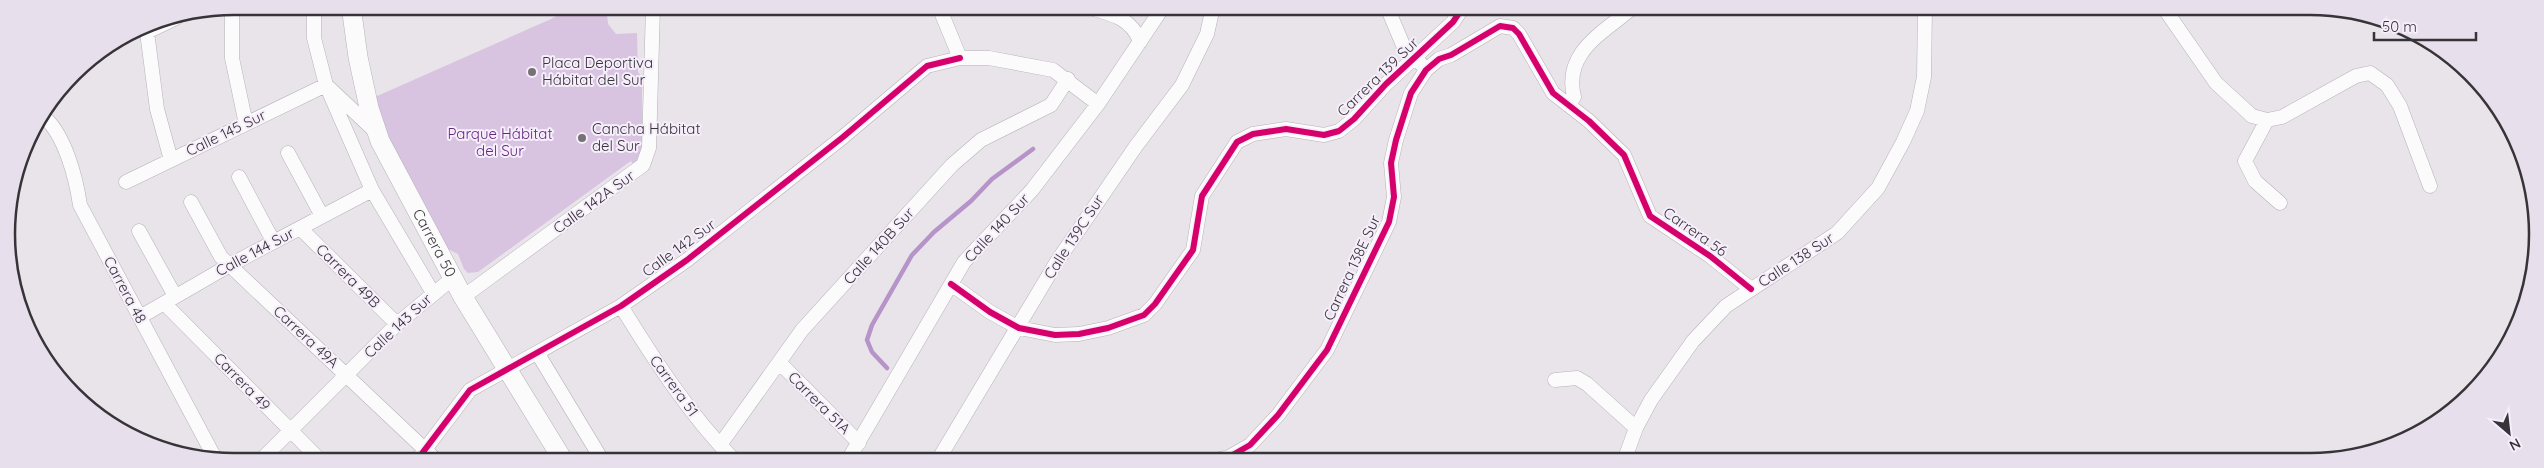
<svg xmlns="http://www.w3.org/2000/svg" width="2544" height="468" font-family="Quicksand,sans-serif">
	<rect width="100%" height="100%" fill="#e8e4ea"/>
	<path fill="#d8c4e1" d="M 573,7 L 600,7 L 607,14 L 608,24 L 616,34 L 637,33 L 638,72 L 642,77 L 642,157 L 633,164 L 631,161 L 628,163 L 478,272 L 468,273 L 464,269 L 458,254 L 446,248 C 421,200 388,150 375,97 L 551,19 Z"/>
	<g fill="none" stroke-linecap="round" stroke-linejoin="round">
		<path stroke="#b693c8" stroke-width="4.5" d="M 887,368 L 872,352 L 867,340 L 872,325 L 912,255 L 934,232 L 971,201 L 992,179 L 1033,149"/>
		<g stroke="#b5b2b7" stroke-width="15">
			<path id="street" d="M 314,6 L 314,38 L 326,85 L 372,190 L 433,293
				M 232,7 L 232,58 L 246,124
				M 939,7 L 960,58 L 989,58 L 1053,70 L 1098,104
				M 1086,7 C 1108,13 1132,17 1140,42
				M 1387,7 L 1403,45 L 1421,64
				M 2164,8 L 2216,83 L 2252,116 L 2267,120 L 2282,117 L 2356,76 L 2370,73 L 2387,85 L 2400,106 L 2430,186
				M 1568,105 L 1574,97 C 1563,52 1603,33 1632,8
				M 44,117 C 65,135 76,178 80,205 L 216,460
				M 2267,120 L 2245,161 L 2255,181 L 2280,203
				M 288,153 L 322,216
				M 171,160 L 157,109 L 147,32 L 176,18
				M 239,177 L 273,241
				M 126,182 L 326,85 L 376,132
				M 191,202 L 221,257 L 436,460
				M 300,228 L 397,324
				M 139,231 L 175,296
				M 951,284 L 990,312 L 1019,328 L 1055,335 L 1079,334 L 1108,328 L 1144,315 L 1155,304 L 1193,250 L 1202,196 L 1237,142 L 1253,134 L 1286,129 L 1324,135 L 1339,131 L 1354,119 L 1386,84 L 1453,22 L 1463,7
				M 463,297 L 643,165 L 649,148 L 653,7
				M 164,303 L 320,460
				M 621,306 C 655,361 689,414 734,460
				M 140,317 L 230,265 L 372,190
				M 538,354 L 602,460
				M 780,363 L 859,443
				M 1555,380 L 1577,378 L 1587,384 L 1636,428
				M 720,445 L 802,330 L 952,165 L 981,140 L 1051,105 L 1068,79
				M 261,460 L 397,324 L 453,278
				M 417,460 L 470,390 L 621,306 L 687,260 L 843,137 L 927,66 L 960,58
				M 848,460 L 964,262 L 1032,190 L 1098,104 L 1163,7
				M 938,460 L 1056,263 L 1136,146 L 1182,85 L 1207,34 L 1213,7
				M 1211,461 L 1229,457 L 1250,445 L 1278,415 L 1327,350 L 1389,222 L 1394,197 L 1391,163 L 1396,140 L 1411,93 L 1426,70 L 1439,59 L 1451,55 L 1500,26 L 1513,28 L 1519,34 L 1553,93 L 1589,121 L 1624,155 L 1650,216 L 1710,256 L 1751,289
				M 1624,461 L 1636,428 L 1651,400 L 1693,341 L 1726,306 L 1837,233 L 1878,188 L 1903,142 L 1917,111 L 1924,77 L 1925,8"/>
		</g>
		<g stroke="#b5b2b7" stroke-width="20">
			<g id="secondary">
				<path id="s1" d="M 351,6 L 358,57 L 369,108 L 380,141 L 463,297 L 563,460"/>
			</g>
		</g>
		<use href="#street" stroke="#fcfbfc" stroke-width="14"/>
		<use href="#secondary" stroke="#fcfbfc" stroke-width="19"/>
		<g stroke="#f6eefb" stroke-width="9">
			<path id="cycleway" d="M 951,284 L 990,312 L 1019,328 L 1055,335 L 1079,334 L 1108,328 L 1144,315 L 1155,304 L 1193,250 L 1202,196 L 1237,142 L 1253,134 L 1286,129 L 1324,135 L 1339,131 L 1354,119 L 1386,84 L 1453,22 L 1463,7
				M 417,460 L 470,390 L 621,306 L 687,260 L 843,137 L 927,66 L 960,58
				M 1211,461 L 1229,457 L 1250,445 L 1278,415 L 1327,350 L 1389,222 L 1394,197 L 1391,163 L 1396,140 L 1411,93 L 1426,70 L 1439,59 L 1451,55 L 1500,26 L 1513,28 L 1519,34 L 1553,93 L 1589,121 L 1624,155 L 1650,216 L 1710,256 L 1751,289"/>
		</g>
		<use href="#cycleway" stroke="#d6006c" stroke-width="6"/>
	</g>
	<g fill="#757277" stroke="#f6eefb" stroke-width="2">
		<circle cx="532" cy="72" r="5"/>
		<circle cx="582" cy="138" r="5"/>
	</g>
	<g text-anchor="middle" stroke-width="4" stroke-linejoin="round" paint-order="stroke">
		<g font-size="15" fill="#373439" stroke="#f6eefb" text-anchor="start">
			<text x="542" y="68">Placa Deportiva<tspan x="542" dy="17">Hábitat del Sur</tspan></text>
			<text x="592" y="134">Cancha Hábitat<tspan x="592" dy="17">del Sur</tspan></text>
		</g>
		<g font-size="15" fill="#373439" stroke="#f6eefb">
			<text transform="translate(1378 77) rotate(-44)" y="5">Carrera 139 Sur</text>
			<text transform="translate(226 133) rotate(-26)" y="5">Calle 145 Sur</text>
			<text transform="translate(594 202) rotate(-36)" y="5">Calle 142A Sur</text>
			<text transform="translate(997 228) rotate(-47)" y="5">Calle 140 Sur</text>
			<text transform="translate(1695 232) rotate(35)" y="5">Carrera 56</text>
			<text transform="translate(1074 237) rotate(-57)" y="5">Calle 139C Sur</text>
			<text dy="5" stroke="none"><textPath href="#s1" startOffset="254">Carrera 50</textPath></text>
			<text transform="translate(879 246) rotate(-48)" y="5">Calle 140B Sur</text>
			<text transform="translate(679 248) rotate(-36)" y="5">Calle 142 Sur</text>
			<text transform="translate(255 252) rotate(-28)" y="5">Calle 144 Sur</text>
			<text transform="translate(1796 260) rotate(-33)" y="5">Calle 138 Sur</text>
			<text transform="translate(1352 268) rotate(-65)" y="5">Carrera 138E Sur</text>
			<text transform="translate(348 276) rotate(45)" y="5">Carrera 49B</text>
			<text transform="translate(125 290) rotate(62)" y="5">Carrera 48</text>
			<text transform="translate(398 326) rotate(-43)" y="5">Calle 143 Sur</text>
			<text transform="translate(306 337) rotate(43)" y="5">Carrera 49A</text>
			<text transform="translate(242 382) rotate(46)" y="5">Carrera 49</text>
			<text transform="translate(674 386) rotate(54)" y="5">Carrera 51</text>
			<text transform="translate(819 403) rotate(45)" y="5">Carrera 51A</text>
		</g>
		<g font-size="15" fill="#652680" stroke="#f6eefb">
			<text x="500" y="139">Parque Hábitat<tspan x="500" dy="17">del Sur</tspan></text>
		</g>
	</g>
	<path d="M0 0H2544V468H0ZM234 15H2310A219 219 0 0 1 2529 234V234A219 219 0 0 1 2310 453H234A219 219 0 0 1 15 234V234A219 219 0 0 1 234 15Z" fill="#e7dfeb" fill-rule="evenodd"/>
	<path fill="none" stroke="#373439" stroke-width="2.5" d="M234 15H2310A219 219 0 0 1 2529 234V234A219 219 0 0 1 2310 453H234A219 219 0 0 1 15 234V234A219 219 0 0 1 234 15Z"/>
	<g transform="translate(2509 433) rotate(152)" stroke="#f6eefb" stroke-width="4" paint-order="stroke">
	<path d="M0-4L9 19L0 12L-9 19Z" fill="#373439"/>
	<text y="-8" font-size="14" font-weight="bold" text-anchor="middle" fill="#373439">N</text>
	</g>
	<path d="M2374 32v8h102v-8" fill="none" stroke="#373439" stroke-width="2.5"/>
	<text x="2382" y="32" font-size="15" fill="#373439" stroke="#f6eefb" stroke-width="4" paint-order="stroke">50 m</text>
</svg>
